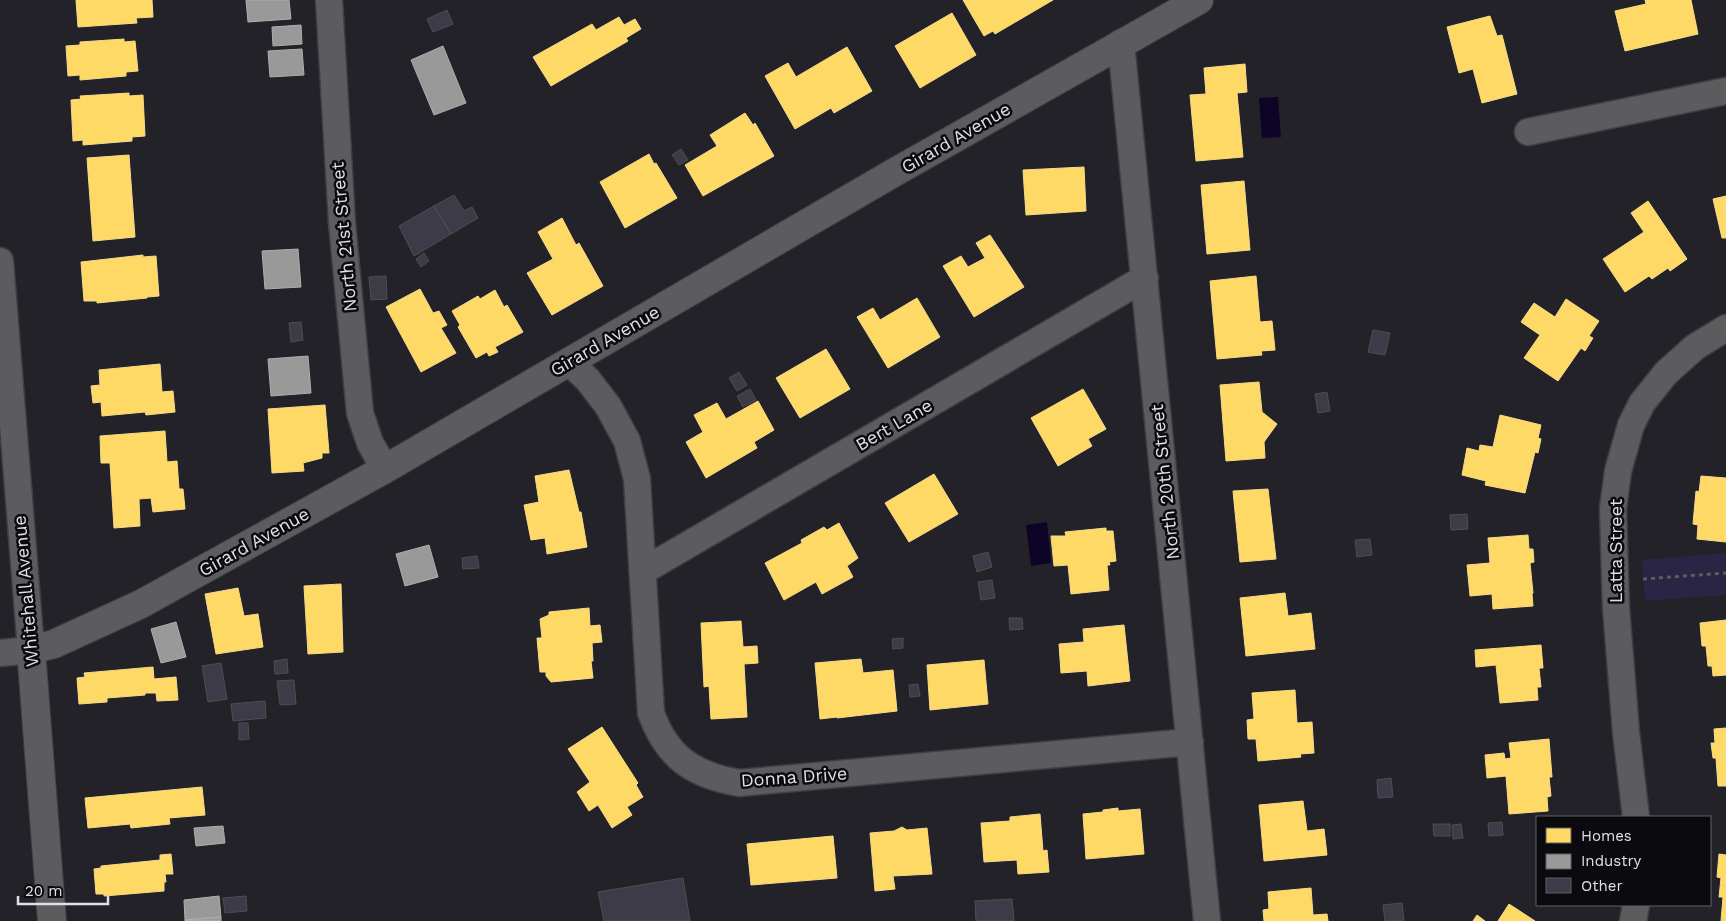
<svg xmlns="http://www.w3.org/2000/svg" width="1726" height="921" font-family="'Work Sans',sans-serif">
	<rect width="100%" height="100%" fill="#232228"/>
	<path fill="#2b2545" d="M 1726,553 L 1726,595 L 1645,601 L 1642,560 Z"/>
	<path fill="#0e0428" d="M 1278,97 L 1281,137 L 1262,138 L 1259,98 Z
		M 1047,522 L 1051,563 L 1031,566 L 1026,525 Z"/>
	<path fill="#ffd966" stroke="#f6db8c" d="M 76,0 L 152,0 L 153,17 L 136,18 L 137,23 L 78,27 Z
		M 963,0 L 1053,0 L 995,34 L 993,31 L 984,36 Z
		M 1645,0 L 1691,0 L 1698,34 L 1625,51 L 1615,11 L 1646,4 Z
		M 952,13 L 976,55 L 920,88 L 895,46 Z
		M 1490,16 L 1497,36 L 1502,35 L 1517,94 L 1482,103 L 1473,69 L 1459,73 L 1447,27 Z
		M 619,17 L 624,25 L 635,19 L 641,29 L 626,38 L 628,41 L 551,86 L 533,57 L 592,24 L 596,30 Z
		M 124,39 L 124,42 L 135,41 L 138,71 L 126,72 L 126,76 L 80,80 L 80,75 L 68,76 L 66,46 L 80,45 L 80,42 Z
		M 847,47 L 872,91 L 834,113 L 831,108 L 795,129 L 765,76 L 788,63 L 796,77 Z
		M 1245,64 L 1247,92 L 1237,93 L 1243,157 L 1196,161 L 1190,95 L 1206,94 L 1204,68 Z
		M 129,93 L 129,96 L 143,95 L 145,136 L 132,137 L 132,141 L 83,145 L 83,140 L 73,141 L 71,100 L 81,99 L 80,96 Z
		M 745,113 L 753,125 L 755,123 L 774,156 L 703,196 L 685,165 L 717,146 L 710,135 Z
		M 649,154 L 654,164 L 656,163 L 677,198 L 625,228 L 600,182 Z
		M 129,155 L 135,237 L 93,241 L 87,158 Z
		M 1084,167 L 1086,211 L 1026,215 L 1023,170 Z
		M 1244,181 L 1250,250 L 1207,254 L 1201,185 Z
		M 1726,196 L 1726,238 L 1722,238 L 1713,199 Z
		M 1648,201 L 1687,259 L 1670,271 L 1668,268 L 1652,279 L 1649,276 L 1625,292 L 1603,259 L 1644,232 L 1631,213 Z
		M 562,218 L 576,245 L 579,243 L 603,286 L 552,315 L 527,273 L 553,259 L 538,232 Z
		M 990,235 L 1024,287 L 974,317 L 943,266 L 961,256 L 968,267 L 985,258 L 976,243 Z
		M 143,255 L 143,257 L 156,256 L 159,296 L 147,297 L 147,298 L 97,303 L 97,301 L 84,301 L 81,262 Z
		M 1256,276 L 1260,322 L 1272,321 L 1275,350 L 1261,351 L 1262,355 L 1217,359 L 1210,281 Z
		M 420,289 L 433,313 L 439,311 L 447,325 L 441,328 L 456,353 L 421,372 L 386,307 Z
		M 495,290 L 504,307 L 507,305 L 523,332 L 495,347 L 498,352 L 489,356 L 487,352 L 476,358 L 458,327 L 460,325 L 452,311 L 478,296 L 480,299 Z
		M 917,298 L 940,337 L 888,368 L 857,317 L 873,308 L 880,320 Z
		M 1566,299 L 1599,321 L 1589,336 L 1593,338 L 1585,351 L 1581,348 L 1558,381 L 1524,358 L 1540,335 L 1521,322 L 1534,303 L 1555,317 Z
		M 826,349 L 850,389 L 800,418 L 776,378 Z
		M 160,364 L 162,392 L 173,391 L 175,412 L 146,415 L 145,412 L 102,416 L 101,402 L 93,403 L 91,386 L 100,385 L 99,370 Z
		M 1259,382 L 1262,412 L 1277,424 L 1264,442 L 1265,458 L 1226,461 L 1220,385 Z
		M 1083,389 L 1106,429 L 1088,439 L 1092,446 L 1058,466 L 1031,418 Z
		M 758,401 L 774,430 L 754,442 L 757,448 L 706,478 L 686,442 L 703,432 L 694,415 L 717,403 L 726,419 Z
		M 325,405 L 329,453 L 322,453 L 322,458 L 303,463 L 304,471 L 272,473 L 268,409 Z
		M 1500,415 L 1541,425 L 1538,438 L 1541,439 L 1538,453 L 1535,452 L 1525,493 L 1485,485 L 1486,481 L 1462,475 L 1467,448 L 1479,451 L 1480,445 L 1493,447 Z
		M 165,431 L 167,462 L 177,461 L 179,489 L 183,489 L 185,509 L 153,512 L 151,498 L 139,499 L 140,526 L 114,528 L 110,463 L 101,463 L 100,436 Z
		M 569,470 L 579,512 L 581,512 L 587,547 L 547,554 L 545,538 L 531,540 L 524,505 L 539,502 L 535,476 Z
		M 934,474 L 958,514 L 909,542 L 885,503 Z
		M 1701,476 L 1726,478 L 1726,542 L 1697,539 L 1698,525 L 1693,524 L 1696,491 L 1699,492 Z
		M 1268,489 L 1276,559 L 1240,562 L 1233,491 Z
		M 839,523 L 858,558 L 847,566 L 853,577 L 822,594 L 816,582 L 784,600 L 765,563 L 802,543 L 801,540 L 824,527 L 827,530 Z
		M 1106,528 L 1106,531 L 1113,531 L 1116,561 L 1109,562 L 1110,565 L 1107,565 L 1109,590 L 1071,594 L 1068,565 L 1054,566 L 1051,536 L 1066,536 L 1065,532 Z
		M 1528,535 L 1529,549 L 1533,549 L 1534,562 L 1530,563 L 1533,593 L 1532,594 L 1533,606 L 1493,609 L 1492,594 L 1470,596 L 1467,565 L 1490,563 L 1488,538 Z
		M 341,584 L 343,652 L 308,654 L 304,586 Z
		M 238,588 L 244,616 L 258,614 L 263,647 L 216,654 L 205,594 Z
		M 1285,593 L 1288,616 L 1311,613 L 1315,649 L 1246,656 L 1240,598 Z
		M 589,608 L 590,626 L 600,625 L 602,642 L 592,643 L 593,661 L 591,661 L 593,678 L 551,682 L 546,676 L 546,672 L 540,672 L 537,638 L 542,638 L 540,619 L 549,615 L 549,612 Z
		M 1726,620 L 1726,675 L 1713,676 L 1712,666 L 1708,666 L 1706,646 L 1702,646 L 1700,623 Z
		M 741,621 L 743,647 L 757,646 L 758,663 L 744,664 L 747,717 L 711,719 L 709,686 L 704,687 L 701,623 Z
		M 1124,625 L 1130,681 L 1088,686 L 1087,671 L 1061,673 L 1059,644 L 1084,642 L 1083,629 Z
		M 1541,645 L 1543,668 L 1539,668 L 1541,687 L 1537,687 L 1538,700 L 1500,703 L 1496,665 L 1476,667 L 1475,650 Z
		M 861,659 L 863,673 L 893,670 L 897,711 L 837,718 L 837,717 L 820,719 L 815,663 Z
		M 984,660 L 988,704 L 930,710 L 927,665 Z
		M 153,667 L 154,679 L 176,677 L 178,700 L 157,701 L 156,693 L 145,693 L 145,695 L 107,698 L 107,702 L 79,704 L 77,678 L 85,677 L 84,673 Z
		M 1295,690 L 1297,723 L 1312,722 L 1314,753 L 1300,754 L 1301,757 L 1258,761 L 1256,739 L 1248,739 L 1247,720 L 1254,719 L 1252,693 Z
		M 602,727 L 638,783 L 636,785 L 643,797 L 627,807 L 632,815 L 612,828 L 598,805 L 589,811 L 577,792 L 590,782 L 568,749 Z
		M 1726,728 L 1726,786 L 1718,786 L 1716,758 L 1713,758 L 1711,743 L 1715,743 L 1714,729 Z
		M 1549,739 L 1552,777 L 1549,777 L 1551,796 L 1547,797 L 1548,811 L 1509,814 L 1506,776 L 1487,778 L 1485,755 L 1504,753 L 1505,759 L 1511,758 L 1509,743 Z
		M 202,787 L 205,815 L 169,818 L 170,824 L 131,828 L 130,824 L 88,828 L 85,798 Z
		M 1303,801 L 1307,831 L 1324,829 L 1327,855 L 1264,861 L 1259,805 Z
		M 1118,808 L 1118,811 L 1140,809 L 1144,854 L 1086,859 L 1083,814 L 1103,812 L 1103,810 Z
		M 1040,814 L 1043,851 L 1047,850 L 1049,872 L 1018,874 L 1017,860 L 984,862 L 981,823 L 1010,821 L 1010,817 Z
		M 902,827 L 907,830 L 927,828 L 932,874 L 893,876 L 895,889 L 875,891 L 870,833 L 894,831 Z
		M 833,836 L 837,878 L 751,885 L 747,844 Z
		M 171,854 L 173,874 L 165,874 L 166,882 L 164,882 L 164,891 L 104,896 L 104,894 L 96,894 L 94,869 L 101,868 L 101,866 L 160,860 L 160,855 Z
		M 1719,854 L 1726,855 L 1726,921 L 1721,921 L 1723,897 L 1719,897 L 1721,878 L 1717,877 Z
		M 1311,888 L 1313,915 L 1327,914 L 1328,921 L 1264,921 L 1263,910 L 1269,909 L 1268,892 Z
		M 1509,904 L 1535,921 L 1498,921 Z
		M 1477,915 L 1485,921 L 1473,921 Z"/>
	<path fill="#999" stroke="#aeaeb0" d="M 246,0 L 289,0 L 291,19 L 248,22 Z
		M 301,25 L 302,44 L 273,46 L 272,27 Z
		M 443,46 L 466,103 L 434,115 L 411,60 Z
		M 302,49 L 304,75 L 270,77 L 268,51 Z
		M 298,249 L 301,287 L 265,289 L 262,251 Z
		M 308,356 L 311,393 L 271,396 L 268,359 Z
		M 429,545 L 438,577 L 405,586 L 396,554 Z
		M 176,622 L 186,657 L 161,663 L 151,629 Z
		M 223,826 L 225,843 L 196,846 L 194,828 Z
		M 219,896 L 221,917 L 185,920 L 184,900 Z
		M 221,917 L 221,921 L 185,921 L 185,920 Z"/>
	<path fill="#3d3b47" stroke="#4e4e52" d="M 447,10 L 453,24 L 433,32 L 427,19 Z
		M 681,149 L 688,160 L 679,165 L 672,155 Z
		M 454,195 L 464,211 L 472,207 L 478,218 L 451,234 L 434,206 Z
		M 434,206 L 451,234 L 414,256 L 399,226 Z
		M 424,253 L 429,261 L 421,267 L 416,259 Z
		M 386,276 L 387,299 L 371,300 L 369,277 Z
		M 301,322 L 303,340 L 291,342 L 289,323 Z
		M 1373,330 L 1390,333 L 1385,355 L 1368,352 Z
		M 739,372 L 747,385 L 737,391 L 729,378 Z
		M 750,389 L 756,400 L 743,407 L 737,396 Z
		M 1327,392 L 1330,411 L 1318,413 L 1315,394 Z
		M 1467,514 L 1468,529 L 1451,530 L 1450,515 Z
		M 1370,539 L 1372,555 L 1357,557 L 1355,540 Z
		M 988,552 L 992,567 L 977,572 L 973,556 Z
		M 477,556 L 479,568 L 463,569 L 462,558 Z
		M 992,580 L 995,598 L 981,600 L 978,582 Z
		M 1009,618 L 1022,618 L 1023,629 L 1010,630 Z
		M 903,638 L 903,648 L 893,649 L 892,639 Z
		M 287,659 L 288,673 L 275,674 L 274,661 Z
		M 221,663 L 227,699 L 208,702 L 202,666 Z
		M 294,680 L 296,704 L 280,705 L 277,681 Z
		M 918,684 L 920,696 L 910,697 L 909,685 Z
		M 265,701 L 266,718 L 233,721 L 231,704 Z
		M 239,723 L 248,723 L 249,739 L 239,740 Z
		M 1391,778 L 1393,797 L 1378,798 L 1377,780 Z
		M 1502,822 L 1503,835 L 1489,836 L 1488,823 Z
		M 1433,824 L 1450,824 L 1450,836 L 1434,836 Z
		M 1461,824 L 1463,838 L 1453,839 L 1452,825 Z
		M 683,878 L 690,921 L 604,921 L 598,892 Z
		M 246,896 L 247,911 L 225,913 L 223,898 Z
		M 1012,899 L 1014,921 L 976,921 L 975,901 Z
		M 1402,903 L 1404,921 L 1385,921 L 1383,905 Z"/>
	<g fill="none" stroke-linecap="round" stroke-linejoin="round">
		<g stroke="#3f3e43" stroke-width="29">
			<path id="street" d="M 329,0 L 342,223 L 360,413 L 370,443 L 385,469
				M 1121,43 L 1207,921
				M 1528,132 L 1726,91
				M 0,261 L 31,650 L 0,653
				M 569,362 L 588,380 L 608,406 L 627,441 L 637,479 L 651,713 C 667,758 694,775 739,783 L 1190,742
				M 643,571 L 1145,278
				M 1636,817 L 1626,732 L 1616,608 L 1613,509 L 1618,471 L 1631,425 L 1642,403 L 1666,373 L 1695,347 L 1726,328
				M 1633,921 L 1636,905"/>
		</g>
		<g stroke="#3f3e43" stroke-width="30">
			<path id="secondary" d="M 52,921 L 31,650 L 54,644 L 141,604 L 385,469 L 895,172 L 1199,0"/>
		</g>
		<path stroke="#5c5b5f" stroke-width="3" stroke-dasharray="4 4" stroke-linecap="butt" d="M 1643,579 L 1726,573"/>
		<use href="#street" stroke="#5c5c5f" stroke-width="26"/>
		<use href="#secondary" stroke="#5c5c5f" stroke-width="28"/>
	</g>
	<g text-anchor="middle" stroke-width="5" stroke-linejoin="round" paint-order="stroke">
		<g font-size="18" fill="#e0dfe6" stroke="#0b0b0f">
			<text transform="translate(956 138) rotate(-30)" y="6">Girard Avenue</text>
			<text transform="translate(344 237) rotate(-95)" y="6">North 21st Street</text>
			<text transform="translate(605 341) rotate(-30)" y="6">Girard Avenue</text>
			<text transform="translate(894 425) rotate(-30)" y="6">Bert Lane</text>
			<text transform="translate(1165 482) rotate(-96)" y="6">North 20th Street</text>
			<text transform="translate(254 542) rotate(-29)" y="6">Girard Avenue</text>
			<text transform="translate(1616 551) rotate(-90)" y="6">Latta Street</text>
			<text transform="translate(26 591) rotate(-95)" y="6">Whitehall Avenue</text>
			<text transform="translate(794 777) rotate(-4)" y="6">Donna Drive</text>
		</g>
	</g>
	<rect x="1536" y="816" width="175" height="90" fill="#0b0b0f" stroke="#606065"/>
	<rect x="1546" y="828" width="25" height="15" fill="#ffd966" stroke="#606065"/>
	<text x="1581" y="841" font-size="15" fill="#e0dfe6">Homes</text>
	<rect x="1546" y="854" width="25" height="15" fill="#999999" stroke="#606065"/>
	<text x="1581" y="866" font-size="15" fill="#e0dfe6">Industry</text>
	<rect x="1546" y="878" width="25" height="15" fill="#3d3b47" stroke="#606065"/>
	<text x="1581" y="891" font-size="15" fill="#e0dfe6">Other</text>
	<path d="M18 896v8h90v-8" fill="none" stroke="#e0dfe6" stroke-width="2.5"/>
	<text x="25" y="896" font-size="15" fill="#e0dfe6" stroke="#0b0b0f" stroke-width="4" paint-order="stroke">20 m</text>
</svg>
